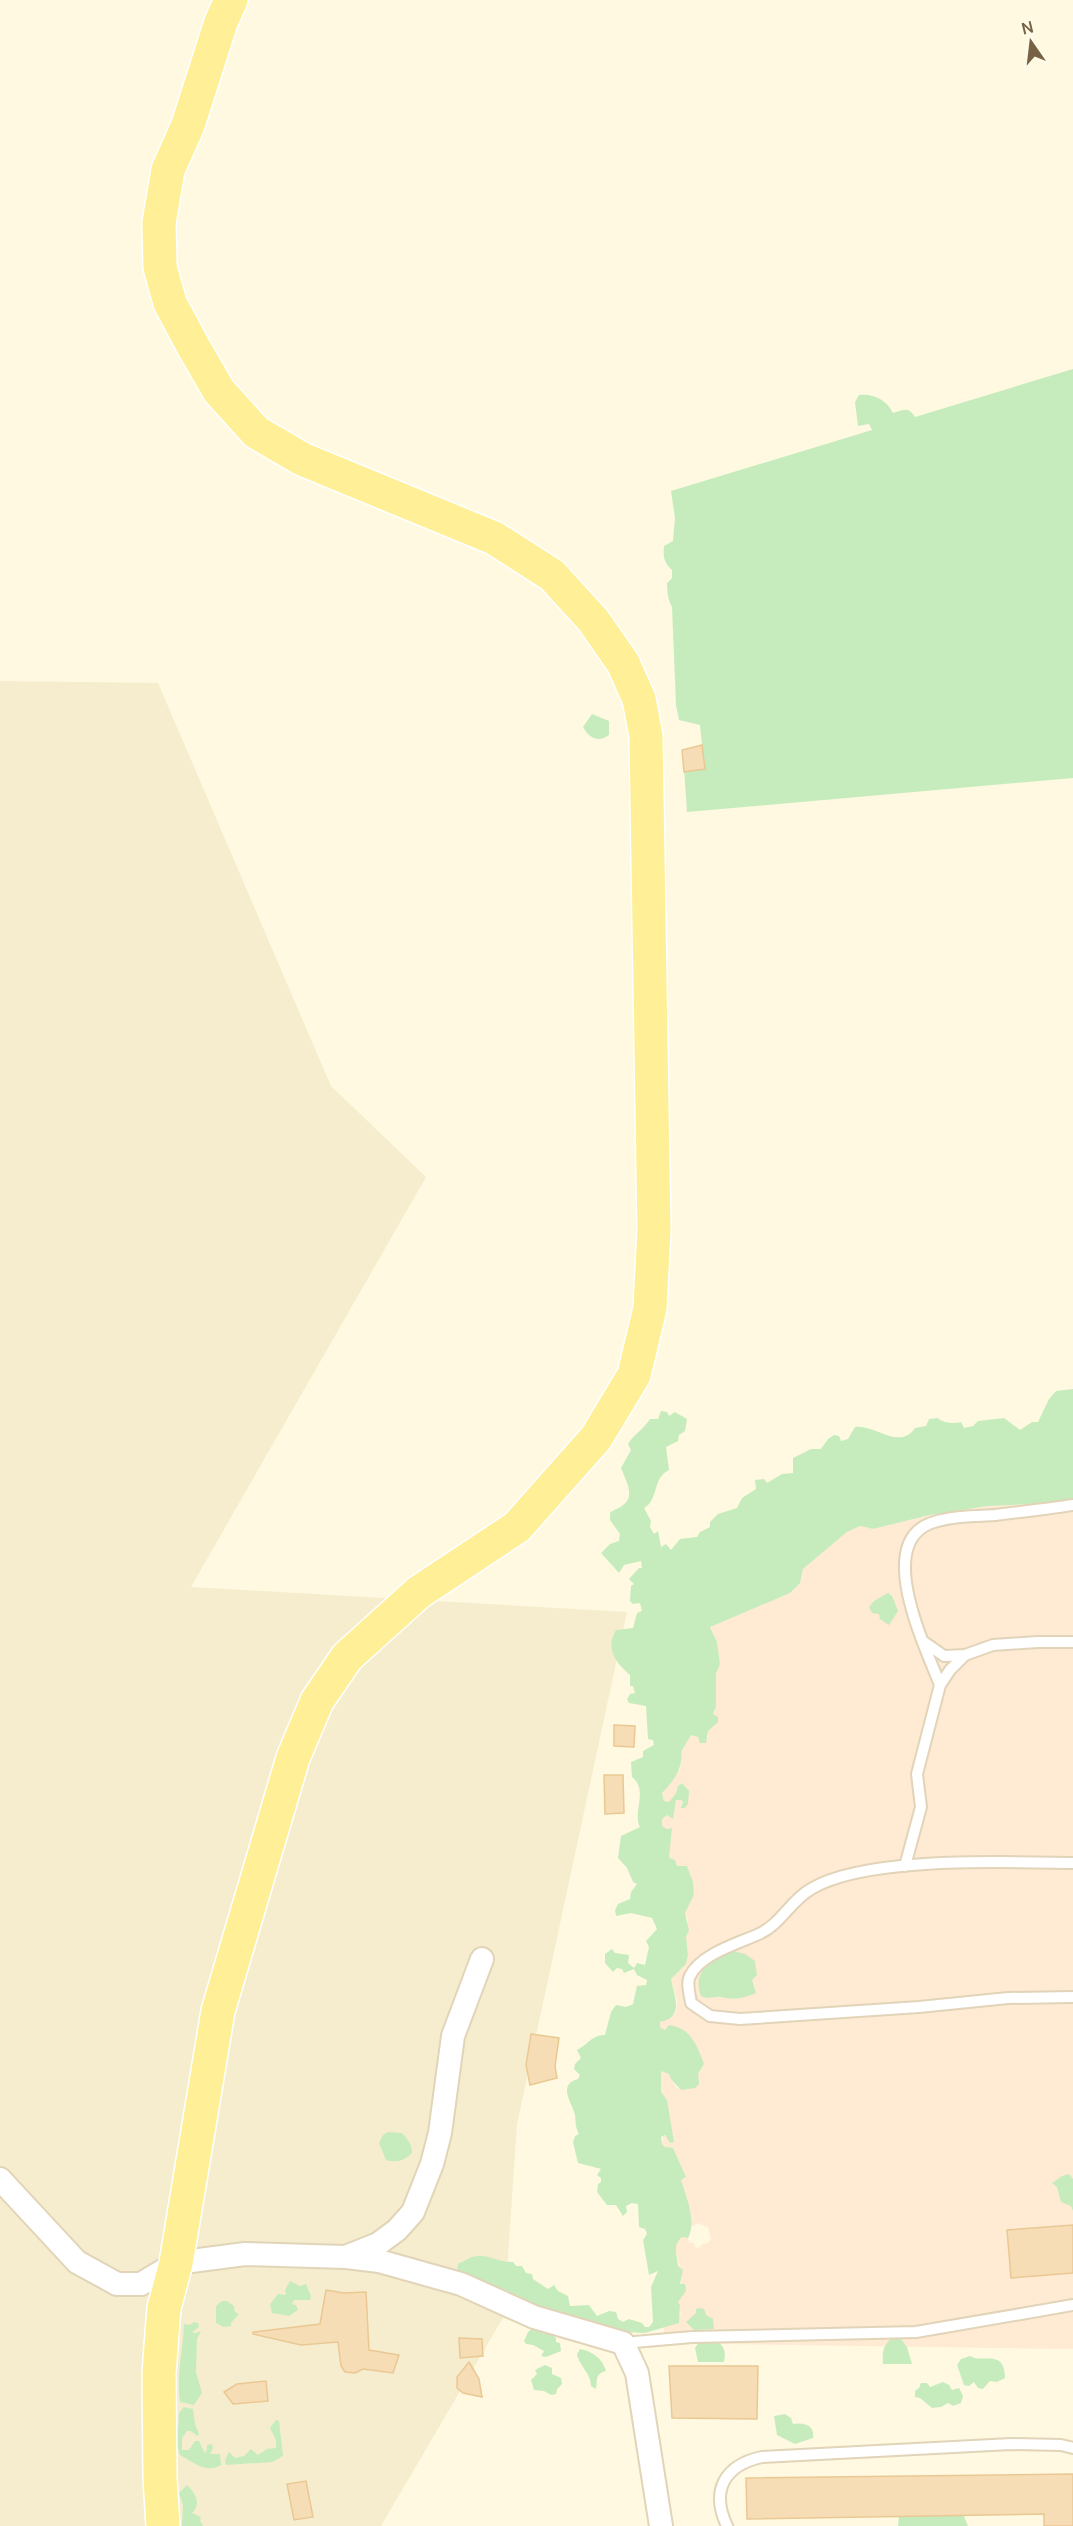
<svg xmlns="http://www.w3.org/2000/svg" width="1073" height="2526" font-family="Manrope,sans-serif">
	<rect width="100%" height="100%" fill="#fef9e0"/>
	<path fill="#f6edce" d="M 0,681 L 158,683 L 331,1086 L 426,1177 L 191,1587 L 627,1612 L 517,2124 L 504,2316 L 381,2526 L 0,2526 Z"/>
	<path fill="#ffead3" d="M 1073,1498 L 1073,2349 L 722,2344 L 664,2341 L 664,2327 L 681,2315 L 678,2302 L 682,2277 L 675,2248 L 677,2241 L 682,2237 L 688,2238 L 689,2242 L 695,2244 L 695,2247 L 699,2249 L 702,2244 L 708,2243 L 711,2238 L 708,2227 L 698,2223 L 691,2227 L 689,2209 L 681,2180 L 686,2178 L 662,2144 L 663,2136 L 668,2136 L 661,2092 L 661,2070 L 669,2074 L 676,2087 L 681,2090 L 701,2071 L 699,2052 L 693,2039 L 665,2030 L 660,2027 L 660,2022 L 672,2017 L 676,2012 L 677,2000 L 671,1979 L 686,1964 L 688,1955 L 686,1937 L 688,1920 L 685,1913 L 694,1895 L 693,1882 L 669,1858 L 672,1828 L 667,1829 L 662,1826 L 662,1819 L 667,1815 L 672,1818 L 676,1800 L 681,1800 L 685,1808 L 686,1787 L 682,1783 L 678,1786 L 676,1794 L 669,1802 L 664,1801 L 662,1793 L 680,1769 L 682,1760 L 680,1752 L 691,1735 L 708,1738 L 708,1731 L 716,1707 L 716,1674 L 720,1664 L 717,1642 L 710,1626 L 790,1593 L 800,1583 L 803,1569 L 847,1532 L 860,1526 L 873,1529 L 930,1515 L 988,1506 L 1056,1503 Z"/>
	<path fill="#c6ecbe" d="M 1073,369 L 1073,778 L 687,812 L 683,754 L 702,745 L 700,725 L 679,720 L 676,705 L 672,607 C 668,599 667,592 667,583 L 672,578 L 672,570 C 664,563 663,557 664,546 L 673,541 L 675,518 L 671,491 L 872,430 L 869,424 L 858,426 L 855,402 L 859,395 C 873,393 887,400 893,413 C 904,410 908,406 915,417 Z
		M 592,714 L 609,721 L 609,735 C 598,743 589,738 583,727 Z
		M 1073,1389 L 1073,1498 L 1056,1503 L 988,1506 L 930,1515 L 873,1529 L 860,1526 L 847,1532 L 803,1569 L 800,1583 L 790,1593 L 710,1627 L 717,1642 L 720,1664 L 716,1674 L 716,1707 L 713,1714 L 718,1717 L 718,1722 L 708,1731 L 706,1743 L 700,1743 L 698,1737 L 691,1735 L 681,1752 C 684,1767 673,1782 662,1793 L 664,1801 L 669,1802 L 676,1793 L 678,1786 L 682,1783 L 689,1791 L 688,1804 L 685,1808 L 681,1808 L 683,1802 L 681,1800 L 676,1800 L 673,1819 L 667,1815 L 662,1819 L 662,1826 L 667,1829 L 672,1828 L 669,1858 L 675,1860 L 677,1866 L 687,1866 L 693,1882 L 694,1895 L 685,1913 L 689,1930 L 686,1937 L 688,1955 L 686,1964 L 671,1979 C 674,1996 685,2017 660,2022 L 660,2027 L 665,2030 L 669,2025 C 691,2028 697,2045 704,2064 L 698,2074 L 699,2084 L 695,2088 L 681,2090 L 671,2079 L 669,2074 L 661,2071 L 661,2092 L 667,2100 L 674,2142 L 670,2143 L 665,2135 L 661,2137 L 662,2144 L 665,2147 L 673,2148 L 686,2177 L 681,2180 C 686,2196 697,2222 688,2238 L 682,2237 C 672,2246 677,2254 678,2266 L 683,2270 L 680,2284 L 685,2284 L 686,2291 L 678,2302 L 680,2305 L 679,2323 L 645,2333 L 625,2332 L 571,2320 L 548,2311 L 544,2307 L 530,2305 L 523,2298 L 499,2287 L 489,2288 L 459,2272 L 457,2267 C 461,2258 456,2266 464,2261 C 484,2249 492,2262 513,2262 L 516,2266 L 522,2266 L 526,2273 L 532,2274 L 533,2279 L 548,2289 L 554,2285 L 558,2291 L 568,2296 L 570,2306 L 589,2305 L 597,2316 L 609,2311 L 616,2312 L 618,2319 L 623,2322 L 629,2319 L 642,2323 L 645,2327 L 649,2327 L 653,2322 L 651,2287 L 658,2271 L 649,2275 L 643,2240 L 647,2234 L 645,2229 L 639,2227 L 638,2204 L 632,2203 L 626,2206 L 627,2212 L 623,2216 L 616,2205 L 607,2205 L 597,2192 L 598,2184 L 601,2182 L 601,2178 L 597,2175 L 601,2169 L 578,2163 L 573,2142 L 575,2136 L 579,2134 C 575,2127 576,2122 575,2115 C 572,2102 557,2085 578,2079 L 580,2075 L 574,2069 L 575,2064 L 581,2058 L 577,2050 C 587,2045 593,2034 605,2035 L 611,2012 L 616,2005 L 626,2007 L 633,2004 L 637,1986 L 646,1985 L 647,1980 L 637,1975 L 634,1969 L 624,1973 L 622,1969 L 617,1968 L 613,1972 L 605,1963 L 605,1954 L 612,1949 L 615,1953 L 629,1955 L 628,1963 L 634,1968 L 637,1963 L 645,1965 L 649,1947 L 646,1941 L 657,1929 L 652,1918 L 631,1913 L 616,1916 L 615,1910 L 618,1904 L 630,1899 L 631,1892 L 637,1884 L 633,1882 L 627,1868 L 618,1858 L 621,1836 L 640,1827 C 632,1811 649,1791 632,1777 L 631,1762 L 643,1757 L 643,1751 L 654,1745 L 653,1740 L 648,1739 L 646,1706 L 629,1703 L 627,1699 L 630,1694 L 635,1693 L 633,1686 L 630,1686 L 630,1675 C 615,1662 605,1648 616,1630 L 633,1628 L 637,1613 L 642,1611 L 640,1603 L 633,1604 L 630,1601 L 631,1586 L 634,1584 L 629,1579 L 639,1568 L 642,1568 L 641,1561 L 624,1565 L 619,1573 L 601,1553 L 610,1544 L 619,1541 L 620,1534 L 610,1520 L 610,1513 C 614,1509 619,1509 623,1505 C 636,1496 625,1479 621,1468 L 631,1450 L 628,1444 C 634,1434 644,1429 650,1419 L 658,1419 L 661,1411 L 667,1412 L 669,1416 L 675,1412 L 687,1419 L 685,1431 L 679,1435 L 678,1441 L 666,1447 L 669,1470 C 652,1478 659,1500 644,1508 L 651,1521 L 650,1527 L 654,1534 L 658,1531 L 661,1547 L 666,1544 L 671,1550 L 680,1539 L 697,1537 L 700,1532 L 710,1527 L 710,1522 L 718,1514 L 737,1508 L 742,1498 L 756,1489 L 755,1480 L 764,1479 L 767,1483 L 782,1474 L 793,1473 L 793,1458 L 811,1449 L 821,1449 L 828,1439 L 834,1435 L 839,1436 L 841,1441 L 848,1439 L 855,1427 C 875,1424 899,1451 915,1428 L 926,1426 L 929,1419 L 938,1418 C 942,1423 955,1424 961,1422 L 964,1428 L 973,1426 L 978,1421 L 1004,1418 L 1020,1430 L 1032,1422 L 1038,1422 L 1049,1399 L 1056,1391 Z
		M 888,1593 L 892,1596 L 898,1611 L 889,1625 L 880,1619 L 879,1614 L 872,1613 L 869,1607 L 874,1601 Z
		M 733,1951 L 745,1954 L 755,1961 L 757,1975 L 752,1980 L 756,1993 C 743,1999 734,2000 721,1997 C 714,1996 709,2000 701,1996 C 691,1970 713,1960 733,1951 Z
		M 388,2132 L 402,2133 C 408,2140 412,2144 412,2153 C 404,2161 397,2163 386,2160 L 379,2143 L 383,2135 Z
		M 1069,2174 L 1073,2179 L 1073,2211 L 1071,2206 L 1061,2202 L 1057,2187 L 1052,2183 L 1062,2176 Z
		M 290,2281 L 300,2286 L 306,2284 L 311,2296 L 310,2300 L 294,2300 L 292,2304 L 296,2305 L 298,2310 L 289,2316 L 272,2313 L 270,2304 L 278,2294 L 286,2295 L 285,2290 Z
		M 222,2301 L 227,2301 L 234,2306 L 235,2312 L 239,2314 L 231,2323 L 231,2326 L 224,2327 L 216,2323 L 216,2306 Z
		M 700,2308 L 704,2309 L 706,2315 L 713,2319 L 714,2329 L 694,2330 L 686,2322 L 696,2313 L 696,2309 Z
		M 194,2322 L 198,2323 L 199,2327 L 192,2332 L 196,2333 L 201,2331 L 197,2339 L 196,2372 L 202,2393 L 194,2405 L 180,2402 C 176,2377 183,2350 184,2324 L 189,2325 Z
		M 533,2328 L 538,2328 L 544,2334 L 549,2332 L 556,2338 L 556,2342 L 560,2343 L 561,2351 L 546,2357 L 541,2356 L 544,2351 L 533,2345 L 526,2344 L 524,2341 L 528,2332 Z
		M 892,2338 L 901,2339 L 907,2347 L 912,2364 L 883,2364 C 882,2353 883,2345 892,2338 Z
		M 716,2340 C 725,2347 726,2352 724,2362 L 698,2362 L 695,2348 L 699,2342 Z
		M 580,2349 C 592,2351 603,2359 606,2371 C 594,2374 598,2381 596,2389 L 591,2386 C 591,2373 579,2366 577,2354 Z
		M 970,2356 C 982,2364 1005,2348 1005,2378 L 997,2382 L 990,2381 L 983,2389 L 978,2388 L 974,2382 L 969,2386 L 964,2385 L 957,2365 L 961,2359 Z
		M 545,2365 L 552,2368 L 552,2374 L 561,2378 L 562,2384 L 557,2389 L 556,2394 L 551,2395 L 544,2391 L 534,2390 L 531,2380 L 537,2374 L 535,2370 Z
		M 943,2382 L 949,2385 L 952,2390 L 959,2388 L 963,2396 L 961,2403 L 953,2406 L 948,2403 L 941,2407 L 932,2408 L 920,2398 L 915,2397 L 915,2391 L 919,2388 L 921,2383 L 927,2383 L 930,2387 Z
		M 184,2407 L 193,2409 L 195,2424 L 199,2434 L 197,2436 L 191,2431 L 187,2431 L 182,2438 L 182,2450 L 189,2450 L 195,2441 L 199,2441 L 205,2453 L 207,2450 L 207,2445 L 212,2444 L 213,2448 L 210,2454 L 220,2454 L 221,2465 C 206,2474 193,2462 180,2455 L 174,2435 L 178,2430 L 179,2413 Z
		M 785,2414 L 791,2418 L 793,2424 C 804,2422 815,2425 813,2438 L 795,2444 L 777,2435 L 774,2416 Z
		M 276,2420 L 279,2421 L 283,2456 L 272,2462 L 226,2465 L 225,2460 L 229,2452 L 235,2458 L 244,2456 L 251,2449 L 258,2455 L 267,2449 L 276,2448 L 276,2440 L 270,2428 Z
		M 187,2485 C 195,2493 202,2503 192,2513 L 201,2517 L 200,2520 L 203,2526 L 182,2526 L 183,2505 L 179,2493 Z
		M 963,2514 L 968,2526 L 898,2526 L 899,2516 Z"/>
	<path fill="#f6ddb5" stroke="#eac894" stroke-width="1.5" d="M 702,745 L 705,769 L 684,772 L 682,750 Z
		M 614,1725 L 635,1726 L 634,1747 L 614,1746 Z
		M 604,1775 L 623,1775 L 624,1813 L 605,1814 Z
		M 531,2034 L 559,2038 L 555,2066 L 557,2078 L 530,2085 L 526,2065 Z
		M 1073,2225 L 1073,2273 L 1011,2278 L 1007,2230 Z
		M 326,2290 L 344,2293 L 366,2292 L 369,2350 L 399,2355 L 393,2373 L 363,2369 L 355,2373 L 345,2372 L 341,2366 L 338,2342 L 301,2345 L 253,2334 L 253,2332 L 320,2324 Z
		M 459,2338 L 482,2339 L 483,2356 L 460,2358 Z
		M 469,2362 L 479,2379 L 482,2397 L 463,2393 L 457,2388 L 457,2377 Z
		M 669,2366 L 758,2366 L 757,2419 L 672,2418 Z
		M 266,2381 L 268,2401 L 233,2404 L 224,2392 L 237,2384 Z
		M 1073,2474 L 1073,2526 L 1044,2526 L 1044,2514 L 747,2519 L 746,2478 Z
		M 306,2481 L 313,2517 L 294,2520 L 287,2484 Z"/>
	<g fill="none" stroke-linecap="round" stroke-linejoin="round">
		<g stroke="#e1d4b8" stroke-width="14">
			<path id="lane" d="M 924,1642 L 944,1656 L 965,1655
				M 940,1685 C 926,1648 874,1544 931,1523 C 951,1516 975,1516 995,1515 C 1021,1512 1047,1509 1073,1505
				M 1073,1863 C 1008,1862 865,1856 811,1889 C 791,1900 781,1924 759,1934 C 739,1943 700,1954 690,1976 C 686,1983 690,1995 691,2003 L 710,2016 L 740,2019 L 919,2007 L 1008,1998 L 1073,1997
				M 905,1866 L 921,1807 L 917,1774 L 940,1685 L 950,1670 L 965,1655 L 993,1645 L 1038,1642 L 1073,1642
				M 623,2343 L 692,2337 L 916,2332 L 1073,2305
				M 727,2526 C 710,2490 725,2465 762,2457 L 1011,2444 L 1061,2445 L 1073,2448"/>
		</g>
		<g stroke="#e1d4b8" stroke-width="26">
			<path id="street" d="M 0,2179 L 77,2262 L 117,2284 L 141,2284 L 176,2263 L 245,2254 L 346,2257 L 379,2261 L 461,2284 L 534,2317 L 623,2343 L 637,2373 L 661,2526
				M 348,2256 L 378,2244 L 397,2230 L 413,2212 L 432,2164 L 440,2133 L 453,2036 L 482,1959"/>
		</g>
		<g stroke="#fff" stroke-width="36">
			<path id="primary" d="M 163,2526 L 160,2478 L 159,2373 L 164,2308 L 176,2263 L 218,2011 L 293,1758 L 317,1701 L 347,1657 L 419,1592 L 517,1527 L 596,1438 L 634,1375 L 650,1308 L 654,1230 L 646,736 L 639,699 L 623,663 L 593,620 L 552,575 L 494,538 L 302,459 L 256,432 L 219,391 L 193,346 L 170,303 L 160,267 L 159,223 L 168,170 L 188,125 L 221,22 L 231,0"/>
		</g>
		<use href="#lane" stroke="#fff" stroke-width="10"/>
		<use href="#street" stroke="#fff" stroke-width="22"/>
		<use href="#primary" stroke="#ffef96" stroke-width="33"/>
	</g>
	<g transform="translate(1031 42) rotate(346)" stroke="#fffbe8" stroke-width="4.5" paint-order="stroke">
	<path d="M0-4.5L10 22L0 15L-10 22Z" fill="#776245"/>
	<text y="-9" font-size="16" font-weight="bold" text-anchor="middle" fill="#776245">N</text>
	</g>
</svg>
